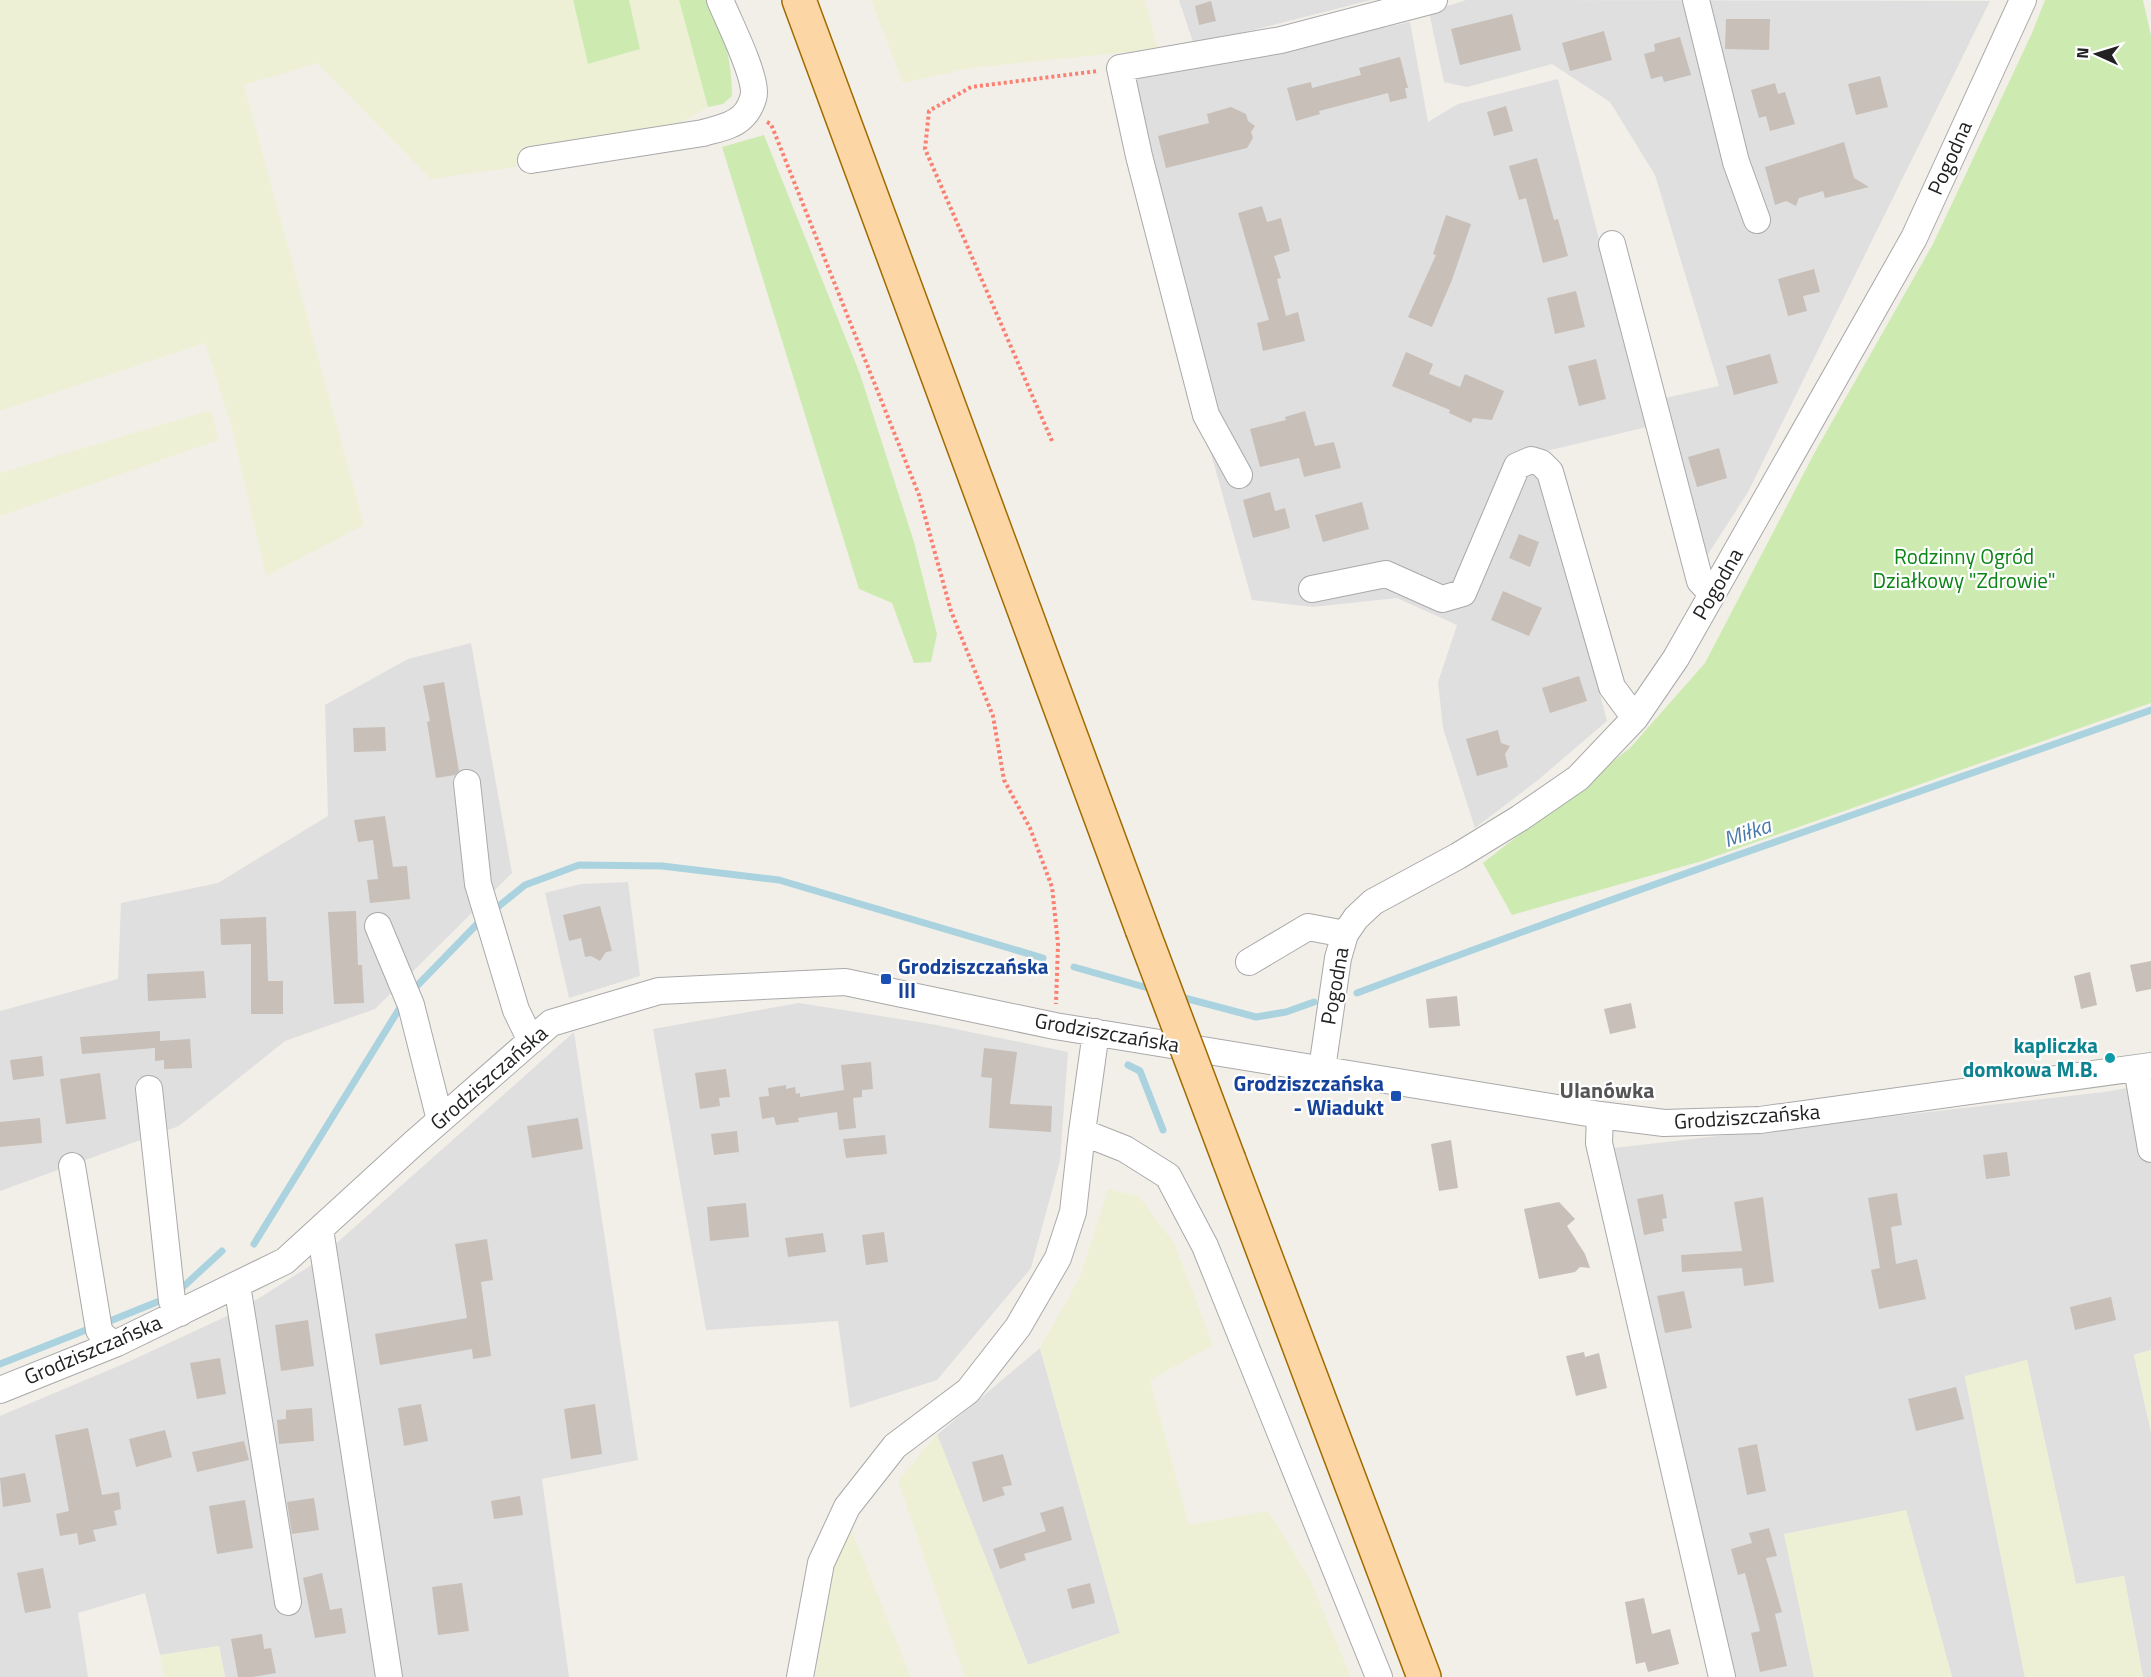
<svg xmlns="http://www.w3.org/2000/svg" width="2151" height="1677" font-family="'Titillium Web',sans-serif">
	<rect width="100%" height="100%" fill="#f2efe9"/>
	<path fill="#e0dfdf" d="M 1179,0 L 1371,0 L 1194,45 Z
		M 1466,0 L 1990,1 L 1748,492 L 1703,562 L 1665,398 L 1719,386 L 1655,175 L 1610,102 L 1552,64 L 1467,87 L 1444,82 L 1429,12 Z
		M 1410,22 L 1428,122 L 1458,104 L 1558,79 L 1647,427 L 1538,453 L 1548,498 L 1607,721 L 1538,780 L 1475,828 L 1443,728 L 1438,682 L 1457,625 L 1397,598 L 1313,607 L 1252,600 L 1203,425 L 1134,80 Z
		M 471,643 L 512,873 L 375,1009 L 285,1041 L 179,1126 L 0,1191 L 0,1011 L 118,979 L 121,903 L 218,883 L 328,816 L 325,705 L 408,659 Z
		M 628,882 L 640,976 L 569,998 L 545,893 L 581,884 Z
		M 799,1003 L 931,1024 L 1068,1052 L 1060,1161 L 1031,1268 L 937,1380 L 850,1408 L 838,1321 L 706,1330 L 653,1029 Z
		M 574,1032 L 638,1460 L 542,1479 L 569,1677 L 225,1677 L 219,1646 L 160,1655 L 145,1593 L 78,1613 L 88,1677 L 0,1677 L 0,1416 L 128,1362 L 240,1310 L 313,1264 Z
		M 2151,1084 L 2151,1350 L 2134,1355 L 2151,1432 L 2151,1677 L 2143,1677 L 2124,1576 L 2076,1584 L 2027,1360 L 1965,1377 L 2025,1677 L 1952,1677 L 1906,1511 L 1785,1534 L 1814,1677 L 1730,1677 L 1613,1148 L 2104,1092 Z
		M 1040,1348 L 1120,1633 L 1028,1665 L 937,1435 Z"/>
	<path fill="#eef0d5" d="M 0,0 L 573,0 L 588,64 L 640,49 L 629,0 L 679,0 L 708,107 L 679,124 L 523,147 L 516,167 L 431,179 L 317,63 L 244,85 L 364,525 L 266,576 L 232,429 L 205,343 L 0,411 Z
		M 871,0 L 1145,0 L 1158,49 L 970,68 L 903,83 Z
		M 211,410 L 219,440 L 0,516 L 0,473 Z
		M 1108,1189 L 1140,1197 L 1175,1245 L 1213,1345 L 1150,1380 L 1189,1525 L 1268,1511 L 1309,1577 L 1351,1677 L 965,1677 L 898,1481 L 937,1434 L 1028,1665 L 1120,1633 L 1040,1348 L 1080,1277 Z
		M 2151,1350 L 2151,1432 L 2134,1355 Z
		M 2027,1360 L 2076,1584 L 2124,1576 L 2143,1677 L 2025,1677 L 1965,1376 Z
		M 1906,1510 L 1952,1677 L 1814,1677 L 1784,1534 Z
		M 851,1529 L 911,1677 L 815,1677 L 833,1568 Z
		M 219,1646 L 225,1677 L 164,1677 L 160,1655 Z"/>
	<path fill="#cdebb0" d="M 573,0 L 629,0 L 640,49 L 588,64 Z
		M 679,0 L 712,0 C 723,34 732,59 732,96 L 723,104 L 708,107 Z
		M 2045,0 L 2143,0 L 2151,36 L 2151,703 L 1702,861 L 1512,915 L 1483,863 L 1630,748 L 1705,663 L 1816,450 L 1933,244 L 2032,33 Z
		M 764,135 L 860,374 L 914,542 L 937,634 L 931,662 L 914,663 L 892,603 L 859,589 L 722,147 Z"/>
	<g fill="none" stroke-linecap="round" stroke-linejoin="round">
		<path stroke="#aad3df" stroke-width="7" d="M 494,910 L 525,885 L 579,865 L 662,866 L 779,880 L 1043,958
			M 1074,967 L 1155,990
			M 412,991 L 481,920
			M 1357,993 C 1620,894 1886,804 2151,710
			M 1177,996 L 1256,1017 L 1286,1012 L 1314,1002
			M 1128,1065 L 1140,1071 L 1163,1130
			M 254,1244 L 401,1006
			M 183,1287 L 222,1251
			M 105,1323 L 162,1300
			M 0,1364 L 86,1330"/>
	</g>
	<path fill="#c7bfb8" d="M 1211,1 L 1216,21 L 1199,25 L 1195,6 Z
		M 1512,14 L 1521,50 L 1460,65 L 1451,29 Z
		M 1726,19 L 1770,19 L 1769,50 L 1725,49 Z
		M 1604,31 L 1612,60 L 1570,71 L 1562,43 Z
		M 1680,37 L 1691,75 L 1664,82 L 1662,76 L 1651,79 L 1644,54 L 1655,51 L 1654,44 Z
		M 1400,57 L 1408,88 L 1405,88 L 1407,98 L 1390,102 L 1388,93 L 1319,111 L 1320,114 L 1296,121 L 1287,88 L 1311,82 L 1312,88 L 1361,75 L 1359,68 Z
		M 1880,76 L 1888,107 L 1856,115 L 1848,84 Z
		M 1775,83 L 1778,94 L 1785,92 L 1795,124 L 1770,131 L 1766,116 L 1759,118 L 1751,90 Z
		M 1506,106 L 1513,131 L 1494,136 L 1487,112 Z
		M 1231,107 L 1246,114 L 1248,121 L 1255,126 L 1251,132 L 1253,138 L 1247,148 L 1166,168 L 1158,136 L 1209,123 L 1207,114 Z
		M 1844,142 L 1854,178 L 1869,187 L 1825,198 L 1823,191 L 1799,198 L 1796,206 L 1786,201 L 1775,205 L 1765,167 Z
		M 1537,158 L 1554,220 L 1558,219 L 1568,256 L 1543,263 L 1526,198 L 1519,200 L 1509,166 Z
		M 1262,206 L 1267,222 L 1281,218 L 1290,251 L 1274,256 L 1281,278 L 1277,279 L 1286,316 L 1298,312 L 1305,341 L 1263,351 L 1257,323 L 1269,320 L 1238,213 Z
		M 1446,215 L 1471,224 L 1452,280 L 1432,327 L 1408,317 L 1436,255 L 1433,254 Z
		M 1814,269 L 1820,292 L 1803,296 L 1807,311 L 1788,316 L 1778,279 Z
		M 1576,291 L 1585,327 L 1555,334 L 1547,298 Z
		M 1406,352 L 1433,364 L 1429,374 L 1460,387 L 1465,374 L 1504,391 L 1492,420 L 1473,418 L 1471,423 L 1449,413 L 1450,410 L 1392,386 Z
		M 1770,354 L 1778,383 L 1734,395 L 1726,366 Z
		M 1596,359 L 1606,399 L 1579,406 L 1568,366 Z
		M 1305,411 L 1315,446 L 1334,442 L 1341,468 L 1304,477 L 1299,458 L 1260,467 L 1250,429 L 1286,420 L 1285,417 Z
		M 1719,448 L 1727,478 L 1697,487 L 1688,457 Z
		M 1270,492 L 1275,511 L 1285,508 L 1290,528 L 1253,538 L 1243,500 Z
		M 1362,502 L 1369,529 L 1323,542 L 1315,515 Z
		M 1519,534 L 1539,542 L 1530,567 L 1509,558 Z
		M 1503,591 L 1542,608 L 1529,636 L 1491,620 Z
		M 1579,676 L 1587,701 L 1550,713 L 1542,688 Z
		M 444,682 L 459,771 L 455,775 L 436,778 L 427,722 L 430,721 L 423,686 Z
		M 385,727 L 386,751 L 354,752 L 353,728 Z
		M 1498,730 L 1501,743 L 1510,746 L 1505,754 L 1508,767 L 1477,776 L 1466,739 Z
		M 385,816 L 393,867 L 407,866 L 410,899 L 370,903 L 367,880 L 378,879 L 373,840 L 358,842 L 354,820 Z
		M 600,906 L 612,951 L 606,952 L 600,961 L 591,956 L 585,957 L 581,938 L 569,941 L 563,915 Z
		M 356,911 L 358,965 L 362,965 L 364,1003 L 334,1004 L 328,912 Z
		M 266,917 L 268,981 L 283,981 L 283,1014 L 251,1014 L 251,944 L 221,945 L 220,919 Z
		M 2151,961 L 2151,989 L 2136,992 L 2130,965 Z
		M 204,971 L 206,998 L 148,1001 L 147,974 Z
		M 2090,972 L 2097,1005 L 2081,1009 L 2074,976 Z
		M 1457,996 L 1460,1026 L 1429,1028 L 1426,999 Z
		M 1631,1003 L 1636,1028 L 1610,1034 L 1604,1009 Z
		M 160,1031 L 160,1041 L 190,1039 L 192,1068 L 164,1069 L 164,1060 L 155,1061 L 155,1048 L 82,1054 L 80,1037 Z
		M 984,1048 L 1017,1052 L 1010,1104 L 1052,1106 L 1051,1132 L 989,1128 L 992,1078 L 981,1077 Z
		M 42,1056 L 44,1076 L 13,1080 L 10,1060 Z
		M 871,1062 L 873,1089 L 862,1090 L 862,1097 L 853,1098 L 856,1128 L 839,1130 L 837,1112 L 798,1118 L 799,1122 L 776,1125 L 774,1117 L 762,1119 L 759,1097 L 769,1096 L 768,1088 L 786,1085 L 786,1089 L 795,1087 L 796,1094 L 800,1093 L 800,1097 L 844,1090 L 841,1065 Z
		M 726,1069 L 730,1097 L 719,1098 L 720,1106 L 700,1109 L 695,1073 Z
		M 100,1073 L 106,1119 L 66,1124 L 60,1079 Z
		M 40,1118 L 42,1143 L 0,1147 L 0,1122 Z
		M 578,1118 L 583,1149 L 532,1158 L 527,1126 Z
		M 737,1131 L 739,1152 L 714,1155 L 711,1134 Z
		M 885,1135 L 887,1154 L 846,1158 L 843,1139 Z
		M 1451,1140 L 1458,1188 L 1439,1191 L 1431,1144 Z
		M 2007,1152 L 2010,1176 L 1986,1179 L 1983,1155 Z
		M 1897,1193 L 1902,1225 L 1891,1227 L 1896,1264 L 1917,1259 L 1926,1299 L 1879,1309 L 1871,1270 L 1880,1268 L 1868,1198 Z
		M 1663,1194 L 1667,1218 L 1662,1219 L 1664,1231 L 1644,1235 L 1637,1199 Z
		M 1763,1197 L 1774,1282 L 1744,1286 L 1742,1268 L 1682,1272 L 1681,1255 L 1742,1251 L 1734,1202 Z
		M 1559,1202 L 1575,1219 L 1567,1226 L 1585,1254 L 1590,1268 L 1580,1267 L 1575,1272 L 1539,1279 L 1524,1209 Z
		M 746,1203 L 749,1237 L 710,1241 L 707,1207 Z
		M 884,1232 L 888,1262 L 866,1265 L 862,1235 Z
		M 823,1233 L 826,1252 L 788,1257 L 785,1238 Z
		M 487,1239 L 493,1280 L 481,1282 L 491,1356 L 473,1359 L 472,1349 L 380,1365 L 375,1334 L 467,1318 L 455,1244 Z
		M 1684,1291 L 1692,1328 L 1665,1333 L 1657,1296 Z
		M 2111,1297 L 2116,1320 L 2075,1330 L 2070,1307 Z
		M 308,1320 L 314,1366 L 281,1371 L 275,1325 Z
		M 1584,1352 L 1585,1357 L 1599,1353 L 1607,1388 L 1576,1396 L 1566,1356 Z
		M 220,1358 L 226,1394 L 197,1399 L 190,1363 Z
		M 1956,1387 L 1964,1419 L 1916,1431 L 1908,1399 Z
		M 421,1404 L 428,1441 L 404,1446 L 398,1408 Z
		M 595,1404 L 602,1454 L 571,1459 L 564,1409 Z
		M 312,1408 L 314,1441 L 279,1444 L 277,1420 L 286,1419 L 286,1410 Z
		M 88,1428 L 102,1495 L 119,1492 L 121,1509 L 114,1511 L 117,1525 L 93,1530 L 96,1541 L 79,1545 L 77,1533 L 60,1536 L 56,1514 L 69,1511 L 55,1435 Z
		M 165,1430 L 172,1457 L 136,1467 L 129,1439 Z
		M 244,1441 L 249,1460 L 197,1472 L 192,1452 Z
		M 1757,1444 L 1766,1491 L 1747,1495 L 1738,1448 Z
		M 1003,1454 L 1012,1485 L 1002,1487 L 1005,1495 L 983,1502 L 972,1462 Z
		M 25,1473 L 31,1502 L 3,1507 L 0,1478 Z
		M 520,1496 L 523,1515 L 494,1519 L 491,1501 Z
		M 314,1498 L 319,1530 L 292,1534 L 287,1502 Z
		M 245,1500 L 253,1548 L 217,1554 L 209,1506 Z
		M 1063,1506 L 1072,1540 L 1024,1554 L 1026,1560 L 1000,1569 L 993,1549 L 1046,1531 L 1040,1513 Z
		M 1769,1528 L 1777,1556 L 1766,1558 L 1782,1612 L 1775,1614 L 1787,1666 L 1760,1672 L 1751,1633 L 1760,1631 L 1745,1573 L 1738,1575 L 1731,1549 L 1752,1543 L 1749,1533 Z
		M 43,1568 L 51,1608 L 25,1613 L 17,1573 Z
		M 322,1573 L 330,1610 L 342,1608 L 346,1633 L 315,1638 L 303,1578 Z
		M 462,1583 L 469,1631 L 438,1635 L 432,1587 Z
		M 1090,1583 L 1095,1603 L 1072,1609 L 1067,1589 Z
		M 1644,1598 L 1652,1634 L 1670,1629 L 1679,1664 L 1648,1672 L 1645,1662 L 1636,1664 L 1625,1602 Z
		M 262,1634 L 264,1649 L 271,1648 L 276,1673 L 252,1677 L 238,1677 L 231,1639 Z"/>
	<g fill="none" stroke-linecap="round" stroke-linejoin="round">
		<g stroke="#a9a9a9" stroke-width="28">
			<path id="minor" d="M 1696,0 L 1736,162 L 1757,220
				M 531,160 L 703,133 C 716,129 732,127 742,117 C 748,112 754,100 754,92 C 754,71 729,22 720,0
				M 1612,244 L 1700,581 L 1712,594
				M 1239,475 L 1206,415 L 1139,156 L 1120,68 L 1281,40 L 1434,0
				M 1312,589 L 1386,574 L 1442,599 L 1463,593 L 1517,466 L 1531,460 L 1541,463 L 1550,472 L 1612,687 L 1635,718
				M 467,783 L 478,884 L 516,1010 L 531,1041
				M 378,926 L 411,1005 L 440,1120
				M 1249,962 L 1308,927 L 1345,934
				M 2137,1068 L 2151,1149
				M 1322,1069 L 1338,958 L 1345,934 L 1356,918 L 1373,902 L 1458,856 L 1520,818 L 1578,778 L 1635,718 L 1676,658 L 1914,238 L 2023,0
				M 149,1089 L 172,1301 L 180,1313
				M 1600,1115 L 1599,1143 L 1722,1677
				M 1082,1132 L 1096,1032
				M 72,1166 L 99,1330 L 103,1336 L 114,1344
				M 320,1229 L 389,1677
				M 237,1285 L 288,1602
				M 0,1390 L 117,1343 L 285,1261 L 414,1143 L 551,1023 L 659,991 L 845,982 L 1055,1026 L 1600,1115 L 1664,1123 L 1760,1120 L 2151,1066
				M 800,1677 L 821,1563 L 847,1507 L 895,1446 L 968,1391 L 1018,1327 L 1058,1258 L 1073,1212 L 1082,1132 L 1125,1149 L 1168,1176 L 1205,1246 L 1379,1677"/>
		</g>
		<g stroke="#a06b00" stroke-width="36">
			<path id="major" d="M 799,0 L 1142,929
				M 1229,1160 L 1424,1677"/>
		</g>
		<path stroke="#fa8072" stroke-width="4" stroke-dasharray="3 3" stroke-linecap="butt" d="M 767,122 L 771,124 L 919,495 L 951,611 L 993,716 L 1004,780 L 1030,828 L 1052,887 L 1058,944 L 1056,1004
			M 1052,441 L 925,149 L 929,111 L 971,87 L 1098,71"/>
		<use href="#minor" stroke="#fff" stroke-width="26"/>
		<use href="#major" stroke="#fcd6a4" stroke-width="33"/>
		<g stroke="#a06b00" stroke-width="36" stroke-linecap="butt">
			<path id="major-bridge" d="M 1142,929 L 1229,1160"/>
		</g>
		<use href="#major-bridge" stroke="#fcd6a4" stroke-width="33"/>
	</g>
	<g fill="#1a4fb4" stroke="#fff" stroke-width="2">
		<rect x="880" y="973" width="12" height="12" rx="3"/>
		<rect x="1390" y="1090" width="12" height="12" rx="3"/>
	</g>
	<circle fill="#0f9aa8" stroke="#fff" stroke-width="2" cx="2110" cy="1058" r="6"/>
	<g text-anchor="middle" stroke-width="4.5" stroke-linejoin="round" paint-order="stroke">
		<g font-size="21" fill="#222" stroke="#fff">
			<text transform="translate(1950 158) rotate(-66)" y="7">Pogodna</text>
			<text transform="translate(1718 584) rotate(-60)" y="7">Pogodna</text>
			<text transform="translate(1335 986) rotate(-80)" y="7">Pogodna</text>
			<text transform="translate(1107 1033) rotate(10)" y="7">Grodziszczańska</text>
			<text transform="translate(489 1078) rotate(-41)" y="7">Grodziszczańska</text>
			<text transform="translate(1747 1117) rotate(-4)" y="7">Grodziszczańska</text>
			<text transform="translate(93 1350) rotate(-23)" y="7">Grodziszczańska</text>
		</g>
		<g font-size="21" fill="#0c8416" stroke="#fff">
			<text x="1964" y="564">Rodzinny Ogród<tspan x="1964" dy="24">Działkowy "Zdrowie"</tspan></text>
		</g>
		<g font-size="21" font-weight="bold" fill="#164399" stroke="#fff" text-anchor="start">
			<text x="898" y="974">Grodziszczańska<tspan x="898" dy="24">III</tspan></text>
			<text x="1384" y="1091" text-anchor="end">Grodziszczańska<tspan x="1384" dy="24">- Wiadukt</tspan></text>
		</g>
		<g font-size="21" font-weight="bold" fill="#0d838f" stroke="#fff" text-anchor="end">
			<text x="2098" y="1053">kapliczka<tspan x="2098" dy="24">domkowa M.B.</tspan></text>
		</g>
		<g font-size="22" font-style="italic" fill="#4a7aab" stroke="#fff">
			<text transform="translate(1747 832) rotate(-19)" y="8">Miłka</text>
		</g>
		<g font-size="22" font-weight="bold" fill="#555" stroke="#fff">
			<text x="1607" y="1098">Ulanówka</text>
		</g>
	</g>
	<g transform="translate(2097 54) rotate(274)" stroke="#ffffff" stroke-width="4.5" paint-order="stroke">
	<path d="M0-4.5L10 22L0 15L-10 22Z" fill="#222222"/>
	<text y="-9" font-size="16" font-weight="bold" text-anchor="middle" fill="#222222">N</text>
	</g>
</svg>
